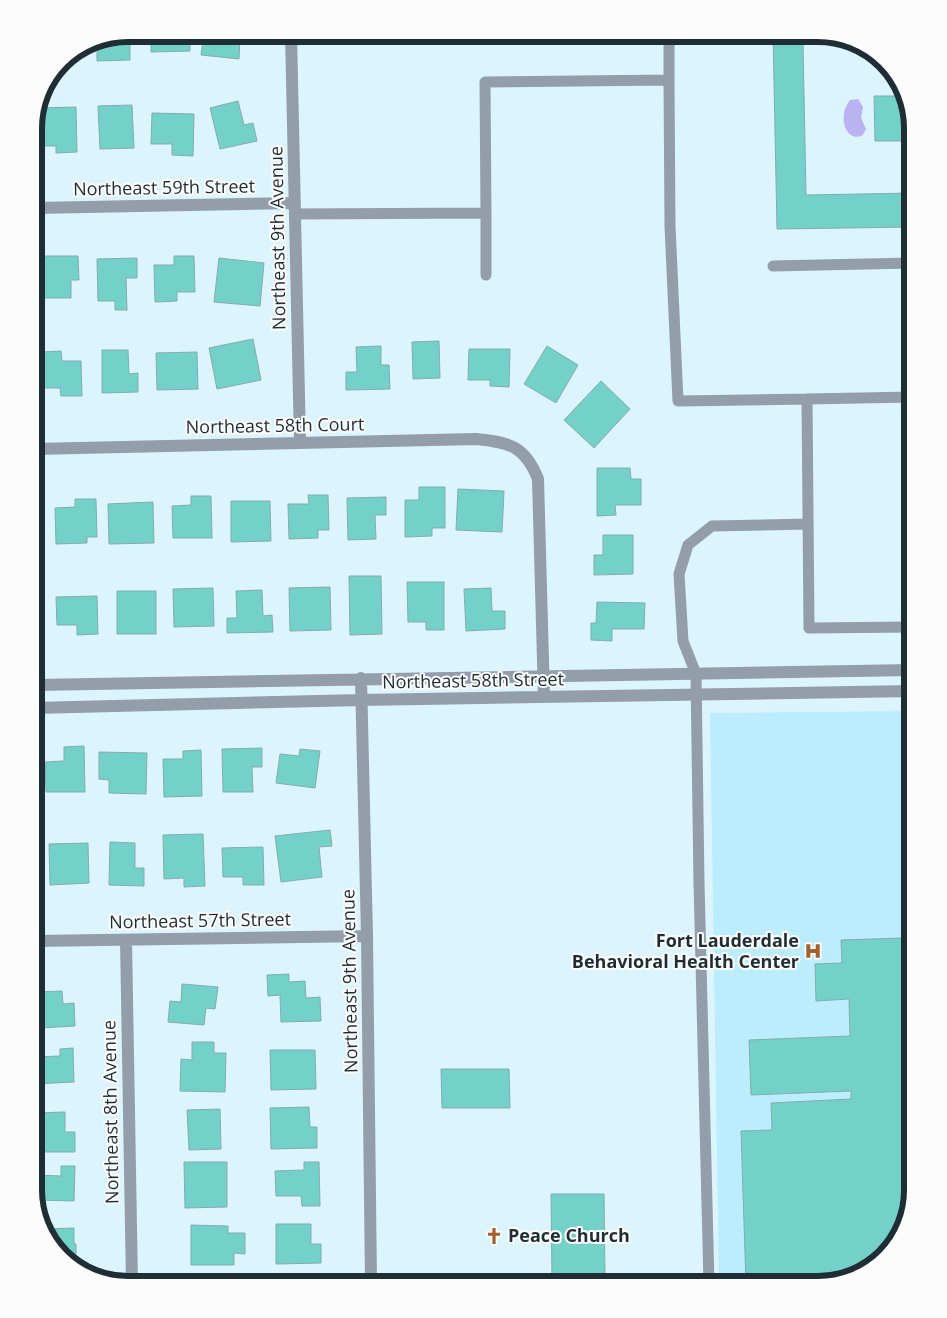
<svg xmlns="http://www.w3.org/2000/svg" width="947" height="1318" font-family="'Open Sans',sans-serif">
	<rect width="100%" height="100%" fill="#dcf4fd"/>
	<path fill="#bbedff" d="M 913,711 L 913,1190 L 900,1237 L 866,1271 L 819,1284 L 719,1284 L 710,713 Z"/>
	<path fill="#bab2f1" d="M 858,99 L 863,107 L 861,118 L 866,129 L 863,135 C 850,142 842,127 844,115 C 844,109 847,105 850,100 Z"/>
	<path fill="#74d1ca" stroke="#82ada9" d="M 130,34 L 130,60 L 97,61 L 97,46 Z
		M 151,34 L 190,34 L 190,51 L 151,52 Z
		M 204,34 L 252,34 L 251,39 L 240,38 L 239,59 L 201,55 Z
		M 773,34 L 824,34 L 855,43 L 803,44 L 806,195 L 913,193 L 913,227 L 777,229 Z
		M 874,96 L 904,96 L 912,124 L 910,124 L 910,141 L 875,141 Z
		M 238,101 L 244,125 L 253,123 L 257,141 L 220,149 L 210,108 Z
		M 132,105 L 134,148 L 100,149 L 98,106 Z
		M 76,107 L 77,152 L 56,153 L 56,146 L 36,146 L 35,119 L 38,108 Z
		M 152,113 L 194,114 L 193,156 L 172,155 L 172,144 L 151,144 Z
		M 34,256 L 78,256 L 79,280 L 71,280 L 71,298 L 34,298 Z
		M 174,256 L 194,256 L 195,292 L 177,292 L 177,301 L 155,302 L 154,265 L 174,265 Z
		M 137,258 L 137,278 L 126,278 L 127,310 L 115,310 L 115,301 L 98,301 L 97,259 Z
		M 219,258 L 264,263 L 260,306 L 214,302 Z
		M 253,339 L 261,380 L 217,389 L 209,348 Z
		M 439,341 L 440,378 L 413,379 L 412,342 Z
		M 381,346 L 381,365 L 389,365 L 390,389 L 346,390 L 346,372 L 357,372 L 356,347 Z
		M 547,346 L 578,365 L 556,403 L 524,384 Z
		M 469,349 L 510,349 L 509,387 L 490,386 L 490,380 L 468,380 Z
		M 102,350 L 128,350 L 129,374 L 138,373 L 138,392 L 102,393 Z
		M 61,351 L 62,361 L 81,361 L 82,396 L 61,396 L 60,388 L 42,388 L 41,352 Z
		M 197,352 L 198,389 L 157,390 L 156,353 Z
		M 601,381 L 630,409 L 594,448 L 564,420 Z
		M 597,468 L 630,468 L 631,479 L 641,479 L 641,505 L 615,505 L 616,515 L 597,516 Z
		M 419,487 L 445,487 L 445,528 L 432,528 L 432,536 L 405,537 L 405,500 L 419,500 Z
		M 458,489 L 504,491 L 502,532 L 456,530 Z
		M 308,495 L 328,495 L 329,530 L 318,530 L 318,538 L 289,539 L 288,504 L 309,504 Z
		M 191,496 L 211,496 L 212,538 L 173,538 L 172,506 L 191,505 Z
		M 386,497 L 386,515 L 375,515 L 376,539 L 348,540 L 347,498 Z
		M 75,499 L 96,499 L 97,537 L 87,537 L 87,543 L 56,544 L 55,508 L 75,507 Z
		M 231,501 L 270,501 L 271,541 L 231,542 Z
		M 153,502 L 154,543 L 109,544 L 108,504 Z
		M 34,505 L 38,506 L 37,522 L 34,522 Z
		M 603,535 L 633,535 L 633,574 L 594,575 L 594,555 L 603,555 Z
		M 349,576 L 381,576 L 382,634 L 350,635 Z
		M 407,582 L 444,582 L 444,630 L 426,630 L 426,622 L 408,622 Z
		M 330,587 L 331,630 L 290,631 L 289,588 Z
		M 213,588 L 214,626 L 174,627 L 173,589 Z
		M 491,588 L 492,611 L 505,611 L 505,629 L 466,631 L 464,589 Z
		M 262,590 L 263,616 L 272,615 L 273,632 L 227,633 L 227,618 L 237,618 L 236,591 Z
		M 117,591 L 156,591 L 156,634 L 117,634 Z
		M 97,596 L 98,634 L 77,635 L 77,625 L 57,625 L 56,597 Z
		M 34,602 L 39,602 L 38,634 L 34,634 Z
		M 597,602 L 645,603 L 644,629 L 612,629 L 612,641 L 591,640 L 591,623 L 596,623 Z
		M 84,746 L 85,792 L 46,792 L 45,762 L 64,761 L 64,747 Z
		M 262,748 L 262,767 L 252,767 L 253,792 L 223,792 L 222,749 Z
		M 300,749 L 320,751 L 315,788 L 276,783 L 280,754 L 299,756 Z
		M 201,750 L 202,796 L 164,797 L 163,759 L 183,759 L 183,751 Z
		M 99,752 L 147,753 L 146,794 L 109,793 L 109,780 L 99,779 Z
		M 330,830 L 332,846 L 319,847 L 322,877 L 281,882 L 275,836 Z
		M 203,834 L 205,886 L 184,887 L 184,878 L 164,879 L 163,835 Z
		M 110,842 L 135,843 L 135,868 L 144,868 L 144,886 L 109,885 Z
		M 88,843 L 89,883 L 50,885 L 49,844 Z
		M 263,847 L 264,885 L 243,885 L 243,877 L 223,877 L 222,848 Z
		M 902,938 L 905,1036 L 913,1035 L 913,1190 L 900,1237 L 866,1271 L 819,1284 L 746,1284 L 741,1131 L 772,1130 L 771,1103 L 851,1099 L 851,1091 L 751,1095 L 749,1040 L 850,1036 L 849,999 L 816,1001 L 815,964 L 842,963 L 841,940 Z
		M 289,974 L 289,982 L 305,981 L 306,998 L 320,997 L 321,1021 L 281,1022 L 280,995 L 268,996 L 267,975 Z
		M 182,984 L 218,987 L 215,1009 L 206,1008 L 204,1025 L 168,1022 L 170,1001 L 181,1002 Z
		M 62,991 L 63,1004 L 74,1003 L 75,1026 L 40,1028 L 38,992 Z
		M 192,1042 L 214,1042 L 214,1053 L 226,1053 L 225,1092 L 180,1091 L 181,1059 L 192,1060 Z
		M 73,1048 L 74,1082 L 34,1084 L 34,1057 L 60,1056 L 60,1049 Z
		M 270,1050 L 315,1050 L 316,1089 L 271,1090 Z
		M 441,1069 L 509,1069 L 510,1108 L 442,1108 Z
		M 309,1107 L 310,1127 L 317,1127 L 317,1148 L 271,1149 L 270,1108 Z
		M 220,1109 L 221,1149 L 189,1150 L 187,1110 Z
		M 65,1112 L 65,1132 L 75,1132 L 75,1152 L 36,1152 L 36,1113 Z
		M 184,1162 L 227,1162 L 227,1207 L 185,1208 Z
		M 304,1162 L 319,1162 L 320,1206 L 302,1206 L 301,1196 L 276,1196 L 275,1171 L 304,1170 Z
		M 61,1166 L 75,1166 L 74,1201 L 37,1200 L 34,1189 L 34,1175 L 61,1176 Z
		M 551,1194 L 604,1194 L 605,1275 L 593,1275 L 593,1284 L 490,1284 L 490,1281 L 552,1281 Z
		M 276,1224 L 311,1224 L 311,1244 L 321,1244 L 321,1263 L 276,1264 Z
		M 191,1225 L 228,1226 L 228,1233 L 245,1233 L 245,1254 L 234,1253 L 234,1265 L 191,1265 Z
		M 74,1228 L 74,1244 L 76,1244 L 76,1267 L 47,1237 L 44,1229 Z"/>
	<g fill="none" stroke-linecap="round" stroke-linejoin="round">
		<path stroke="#949daa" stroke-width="11" d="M 669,34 L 669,80
			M 486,213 L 486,275
			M 295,214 L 486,213 L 485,82 L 669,80 L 670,226 L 678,401 L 807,399
			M 773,266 L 913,263
			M 913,627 L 809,628 L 807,399 L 913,397
			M 709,1284 L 699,883 L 696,674 L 683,641 L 679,574 L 688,545 L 712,526 L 808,524"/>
		<path stroke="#949daa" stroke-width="12" d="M 291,34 L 300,442
			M 34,208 L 295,203
			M 34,449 L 476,439 C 509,442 525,446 538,479 L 544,697
			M 361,678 L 367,936 L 371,1284
			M 34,685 L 913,670
			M 34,708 L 361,700 L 913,691
			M 126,940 L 132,1284
			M 34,941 L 367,936"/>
	</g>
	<defs>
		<g id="hospital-bare" transform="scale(1.35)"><path d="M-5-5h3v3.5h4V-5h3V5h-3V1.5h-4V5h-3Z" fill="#a46130" stroke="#fcfcfc" stroke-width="2.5" paint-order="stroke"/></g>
		<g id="church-bare" transform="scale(1.35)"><path d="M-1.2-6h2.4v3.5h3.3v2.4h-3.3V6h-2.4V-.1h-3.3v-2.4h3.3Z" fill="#a46130" stroke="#fcfcfc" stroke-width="2.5" paint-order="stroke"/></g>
	</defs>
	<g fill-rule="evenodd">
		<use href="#hospital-bare" x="813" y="951"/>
		<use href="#church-bare" x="494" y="1236"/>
	</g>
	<g text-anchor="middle" stroke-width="4" stroke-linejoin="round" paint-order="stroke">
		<g font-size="18" fill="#1f2e34" stroke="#fcfcfc">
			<text transform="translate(164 188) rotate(-1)" y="6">Northeast 59th Street</text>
			<text transform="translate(278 238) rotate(-91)" y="6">Northeast 9th Avenue</text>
			<text transform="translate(275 426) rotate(-1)" y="6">Northeast 58th Court</text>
			<text transform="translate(473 681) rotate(-1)" y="6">Northeast 58th Street</text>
			<text transform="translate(200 921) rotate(-1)" y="6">Northeast 57th Street</text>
			<text transform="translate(350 981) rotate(-91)" y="6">Northeast 9th Avenue</text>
			<text transform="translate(111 1112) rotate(-91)" y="6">Northeast 8th Avenue</text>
		</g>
		<g font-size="18" font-weight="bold" fill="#1f2e34" stroke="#fcfcfc" text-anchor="end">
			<text x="799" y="947">Fort Lauderdale<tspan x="799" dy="21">Behavioral Health Center</tspan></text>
			<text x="508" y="1242" text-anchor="start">Peace Church</text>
		</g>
	</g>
	<path d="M0 0H947V1318H0ZM128 42H818A86 86 0 0 1 904 128V1190A86 86 0 0 1 818 1276H128A86 86 0 0 1 42 1190V128A86 86 0 0 1 128 42Z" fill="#fcfcfc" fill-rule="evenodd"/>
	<path fill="none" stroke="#1f2e34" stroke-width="6" d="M128 42H818A86 86 0 0 1 904 128V1190A86 86 0 0 1 818 1276H128A86 86 0 0 1 42 1190V128A86 86 0 0 1 128 42Z"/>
</svg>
